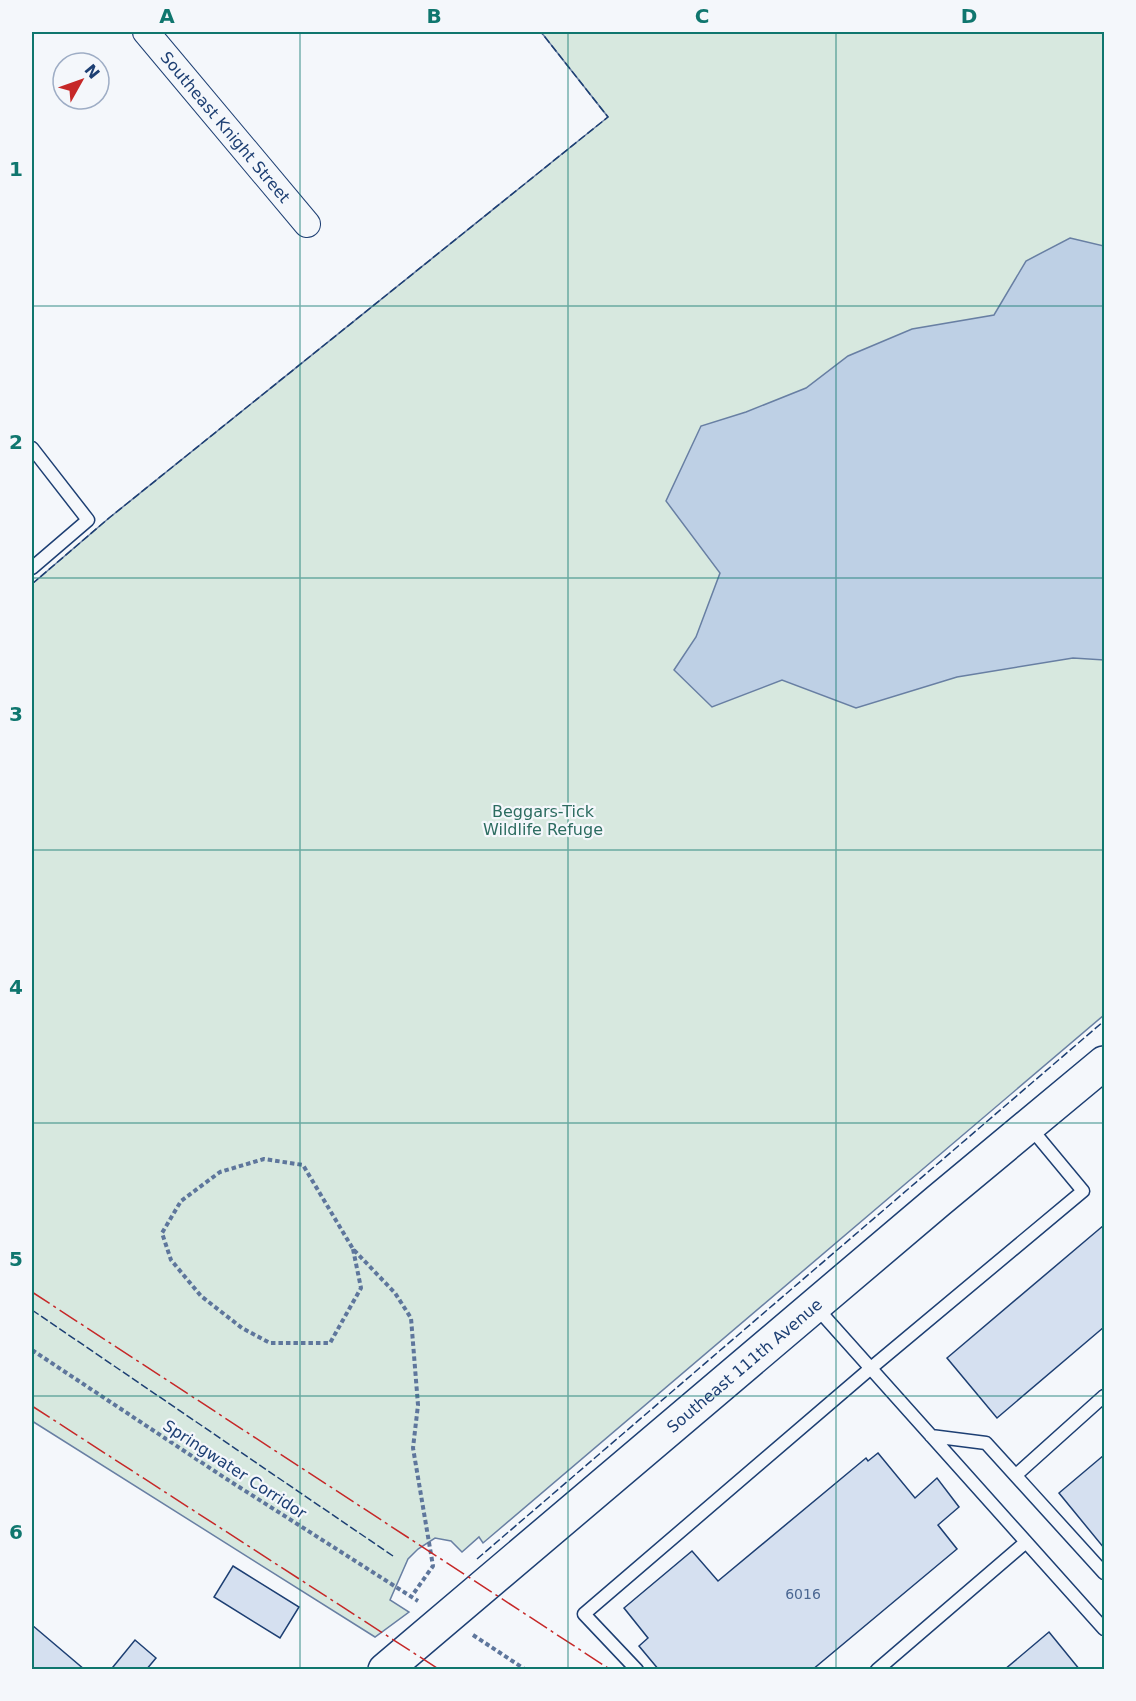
<svg xmlns="http://www.w3.org/2000/svg" width="1136" height="1701" font-family="'DejaVu Sans',sans-serif">
	<rect width="100%" height="100%" fill="#f4f7fb"/>
	<path fill="#d7e8df" stroke="#687fa3" stroke-width="1.5" d="M 541,32 L 1104,32 L 1104,1015 L 483,1543 L 479,1537 L 462,1552 L 451,1541 L 435,1538 L 418,1549 L 408,1559 L 390,1600 L 409,1612 L 375,1637 L 32,1421 L 32,584 L 109,518 L 608,117 Z"/>
	<path fill="#bed0e5" stroke="#687fa3" stroke-width="1.5" d="M 1070,238 L 1104,246 L 1104,660 L 1073,658 L 957,677 L 856,708 L 782,680 L 712,707 L 674,670 L 696,637 L 720,573 L 666,501 L 701,426 L 746,412 L 806,388 L 848,356 L 912,329 L 994,315 L 1026,261 Z"/>
	<path fill="#d5e0f0" stroke="#1d3f73" stroke-width="1.5" d="M 1104,1225 L 1104,1327 L 997,1418 L 947,1358 Z
		M 878,1453 L 915,1498 L 937,1478 L 959,1507 L 938,1525 L 957,1549 L 812,1670 L 659,1670 L 639,1646 L 648,1638 L 624,1608 L 692,1551 L 718,1581 L 866,1458 L 868,1461 Z
		M 1104,1455 L 1104,1548 L 1059,1493 Z
		M 233,1566 L 299,1607 L 280,1638 L 214,1597 Z
		M 32,1625 L 85,1670 L 32,1670 Z
		M 1049,1632 L 1080,1670 L 1004,1670 Z
		M 135,1640 L 156,1658 L 146,1670 L 116,1670 L 113,1667 Z"/>
	<g fill="none" stroke-linecap="round" stroke-linejoin="round">
		<g stroke="#1d3f73" stroke-width="15">
			<path id="lane" d="M 32,448 L 88,520 L 32,568
				M 815,1306 L 1104,1629
				M 931,1436 L 986,1443 L 1104,1573
				M 1016,1475 L 1104,1396
				M 637,1670 L 584,1614 L 871,1368 L 1083,1191 L 1029,1126
				M 877,1670 L 1026,1542"/>
		</g>
		<g stroke="#1d3f73" stroke-width="28">
			<g id="street">
				<path id="s1" d="M 146,32 L 307,224"/>
			</g>
		</g>
		<g stroke="#1d3f73" stroke-width="36">
			<g id="secondary">
				<path id="s2" d="M 385,1670 L 938,1201 L 1104,1063"/>
			</g>
		</g>
		<path stroke="#5e769c" stroke-width="4" stroke-dasharray="4.5 3" stroke-linecap="butt" d="M 353,1249 L 361,1288 L 330,1343 L 270,1343 L 242,1328 L 201,1296 L 171,1260 L 162,1233 L 181,1201 L 220,1172 L 264,1159 L 303,1165 L 353,1249 L 395,1293 L 411,1318 L 418,1405 L 413,1448 L 433,1566 L 411,1597
			M 32,1350 L 225,1478 L 418,1601
			M 473,1635 L 526,1670"/>
		<use href="#lane" stroke="#f4f7fb" stroke-width="12"/>
		<use href="#street" stroke="#f4f7fb" stroke-width="26"/>
		<use href="#secondary" stroke="#f4f7fb" stroke-width="33"/>
		<path stroke="#1d3f73" stroke-width="1.5" stroke-dasharray="8 3" stroke-linecap="butt" d="M 32,584 L 109,518 L 608,117 L 541,32
			M 32,1310 L 393,1556
			M 477,1559 L 1104,1021"/>
		<path stroke="#c62828" stroke-width="1.5" stroke-dasharray="21 4.5 3 4.5" stroke-linecap="butt" d="M 32,1292 L 611,1670
			M 32,1406 L 440,1670"/>
	</g>
	<path fill="none" stroke="#0f766e" stroke-width="1.5" stroke-opacity="0.55" d="M 300,32 L 300,1670M 568,32 L 568,1670M 836,32 L 836,1670M 32,306 L 1104,306M 32,578 L 1104,578M 32,850 L 1104,850M 32,1123 L 1104,1123M 32,1396 L 1104,1396"/>
	<g text-anchor="middle" stroke-width="4.5" stroke-linejoin="round" paint-order="stroke">
		<g font-size="14" fill="#4b6792">
			<text x="803" y="1599">6016</text>
		</g>
		<g font-size="16" fill="#1d3f73" stroke="#f4f7fb">
			<text dy="6" stroke="none"><textPath href="#s1" startOffset="124">Southeast Knight Street</textPath></text>
			<text dy="6" stroke="none"><textPath href="#s2" startOffset="471">Southeast 111th Avenue</textPath></text>
			<text transform="translate(235 1469) rotate(33)" y="6">Springwater Corridor</text>
		</g>
		<g font-size="16" fill="#2c6c60" stroke="#f4f7fb">
			<text x="543" y="817">Beggars-Tick<tspan x="543" dy="18">Wildlife Refuge</tspan></text>
		</g>
	</g>
	<rect width="1136" height="1701" fill="none" stroke="#f4f7fb" stroke-width="66"/>
	<g transform="translate(81 81) rotate(50)"><circle r="28" fill="#f4f7fb" stroke="#9eadc5" stroke-width="1.5"/>
	<path d="M0-4.5L10 22L0 15L-10 22Z" fill="#c62828"/>
	<text y="-9" font-size="16" font-weight="bold" text-anchor="middle" fill="#1d3f73">N</text>
	</g>
	<rect x="33" y="33" width="1070" height="1635" fill="none" stroke="#0f766e" stroke-width="2"/>
	<g font-size="20" text-anchor="middle" font-weight="bold" fill="#0f766e">
		<text x="167" y="23">A</text>
		<text x="434" y="23">B</text>
		<text x="702" y="23">C</text>
		<text x="969" y="23">D</text>
		<text x="16" y="176">1</text>
		<text x="16" y="449">2</text>
		<text x="16" y="721">3</text>
		<text x="16" y="994">4</text>
		<text x="16" y="1266">5</text>
		<text x="16" y="1539">6</text>
	</g>
</svg>
